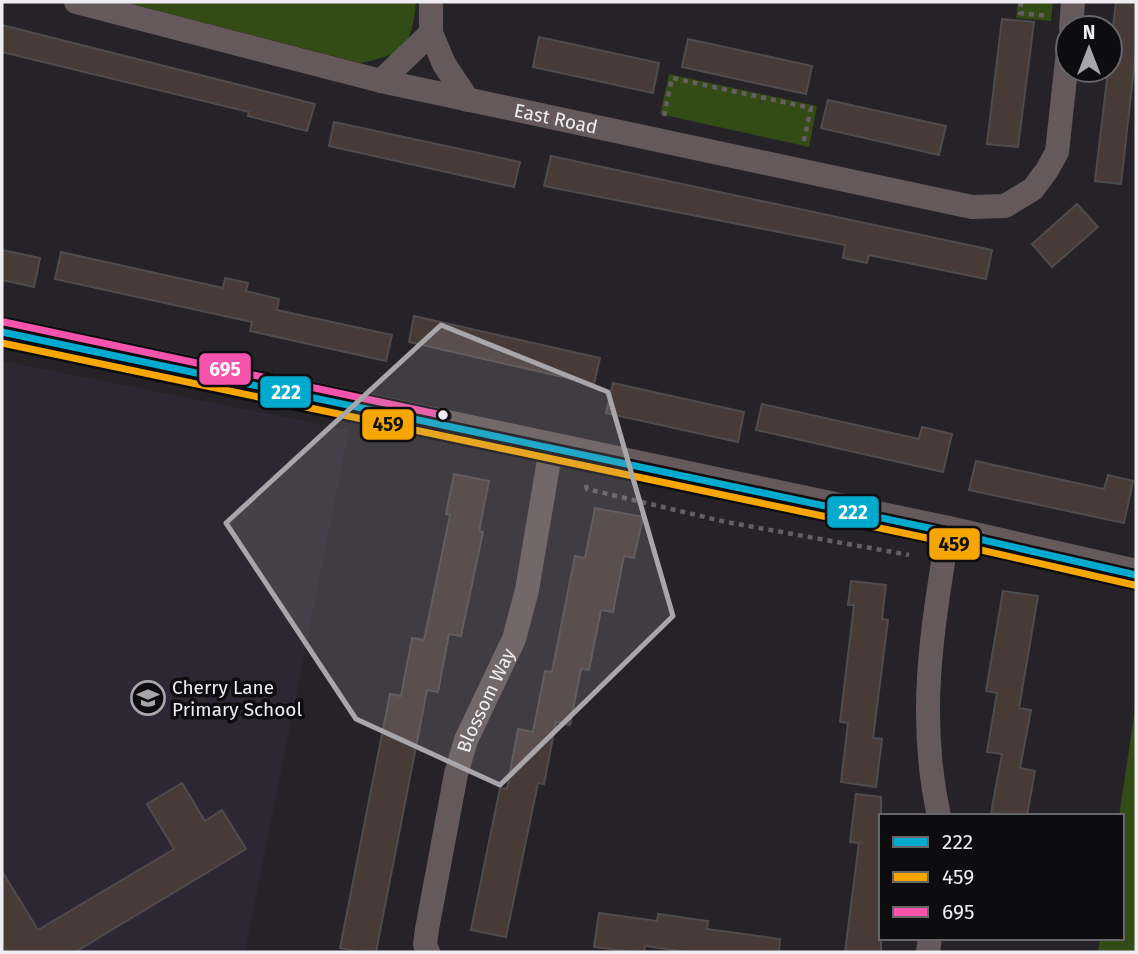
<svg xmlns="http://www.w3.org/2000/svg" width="1138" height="954" font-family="'Fira Sans',sans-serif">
	<rect width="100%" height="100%" fill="#252327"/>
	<path fill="#2d2733" d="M 2,361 L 349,430 L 245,952 L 2,952 Z"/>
	<path fill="#334b14" d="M 124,2 L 416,2 C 412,45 404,55 360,63 Z
		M 1018,2 L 1053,2 L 1051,21 L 1016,18 Z
		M 669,74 L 817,106 L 809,147 L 660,114 Z
		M 1135,709 L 1136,952 L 1098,952 L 1100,938 L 1122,938 L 1122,816 L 1119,816 Z"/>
	<path fill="#473a37" stroke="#4f4c4e" stroke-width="2" d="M 1116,2 L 1136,2 L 1136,50 L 1121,184 L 1095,181 Z
		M 1002,19 L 1034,22 L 1018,147 L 987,144 Z
		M 2,25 L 315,104 L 307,131 L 248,116 L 249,112 L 2,52 Z
		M 539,37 L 659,63 L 653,93 L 533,67 Z
		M 688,39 L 812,66 L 806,94 L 682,67 Z
		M 828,100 L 946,126 L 939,155 L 821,128 Z
		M 334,122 L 520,162 L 514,187 L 329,146 Z
		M 551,156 L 992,250 L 986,279 L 869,255 L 867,263 L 843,258 L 845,245 L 544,186 Z
		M 1077,204 L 1098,227 L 1052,267 L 1032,244 Z
		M 2,250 L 40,258 L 34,287 L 2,280 Z
		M 61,252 L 223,288 L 225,278 L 248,283 L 246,291 L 279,299 L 277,310 L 392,335 L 386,361 L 250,331 L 252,322 L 55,279 Z
		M 414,316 L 600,358 L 594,384 L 409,342 Z
		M 613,383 L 744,412 L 738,442 L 606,413 Z
		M 762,404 L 919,439 L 922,427 L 952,434 L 943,472 L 756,430 Z
		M 976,461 L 1104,489 L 1108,475 L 1133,481 L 1124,523 L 969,490 Z
		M 454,474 L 489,481 L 479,531 L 483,532 L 461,636 L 449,634 L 438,692 L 427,690 L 376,952 L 359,952 L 340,948 L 390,694 L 401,696 L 412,638 L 424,640 L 450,515 L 446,514 Z
		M 595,508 L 643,517 L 634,558 L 624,556 L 613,612 L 601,610 L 589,670 L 581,669 L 570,725 L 556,722 L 544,784 L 538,783 L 506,937 L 471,930 L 500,788 L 507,789 L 518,729 L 533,732 L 545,671 L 552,672 L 575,556 L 585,558 Z
		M 851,581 L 886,585 L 882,619 L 888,620 L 873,738 L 882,739 L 876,787 L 841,782 L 848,723 L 840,722 L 854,605 L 848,605 Z
		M 1003,591 L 1038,596 L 1019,708 L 1031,710 L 1020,768 L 1035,771 L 1027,816 L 991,813 L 1002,754 L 987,752 L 997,693 L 986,691 Z
		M 182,783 L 205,821 L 222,810 L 246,849 L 75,952 L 2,952 L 2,871 L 38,930 L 174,849 L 147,804 Z
		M 856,794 L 881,797 L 881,952 L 845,952 L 859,843 L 850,842 Z
		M 599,913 L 657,921 L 658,914 L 708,921 L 707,929 L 780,939 L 779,952 L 687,952 L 645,946 L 644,952 L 633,952 L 594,947 Z"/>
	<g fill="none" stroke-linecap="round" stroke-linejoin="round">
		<path stroke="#665e60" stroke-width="4.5" stroke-dasharray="5 5" stroke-linecap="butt" d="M 1021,2 L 1020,13 L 1049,16
			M 664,116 L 672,78 L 811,108 L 803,145
			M 586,485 L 587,489 L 726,522 L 909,555"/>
		<g stroke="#65595b" stroke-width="24">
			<path id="s1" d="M 76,2 L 381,81 L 972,207 L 1005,206 L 1033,189 L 1047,170 L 1057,152 L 1068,51"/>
			<path d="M 431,2 L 431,33 L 444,64 L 468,100"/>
			<path d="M 1071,28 L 1073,2"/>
			<path d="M 381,81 L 431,33"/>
			<path d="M 939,816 C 917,717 932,630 948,532"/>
			<path id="s2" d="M 428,952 L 425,944 L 427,929 L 456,774 L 466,740 L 514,639 L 527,590 L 551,448"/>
			<path d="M 928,952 L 930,938"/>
		</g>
		<path stroke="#65595b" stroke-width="32" d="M 2,332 L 948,532 L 1136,575"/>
		<g stroke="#0d0c0f" stroke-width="12">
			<path id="bus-1" d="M 2,332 L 948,532 L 1136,575"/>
		</g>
		<g stroke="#0d0c0f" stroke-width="12">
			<path id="bus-2" d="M 2,343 L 946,542 L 1134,585"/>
		</g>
		<g stroke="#0d0c0f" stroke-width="12">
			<path id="bus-3" d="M 4,322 L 446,416"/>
		</g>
		<use href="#bus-1" stroke="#00a9ce" stroke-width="7"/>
		<use href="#bus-2" stroke="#f7a600" stroke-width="7"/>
		<use href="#bus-3" stroke="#f653ac" stroke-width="7"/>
	</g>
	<path fill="#a8a6ab" fill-opacity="0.2" stroke="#a8a6ab" stroke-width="5" stroke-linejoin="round" d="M 441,325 L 608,392 L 673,616 L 500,785 L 356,719 L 226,523 Z"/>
	<defs>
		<g id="school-ring" transform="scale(1.75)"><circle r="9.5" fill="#0d0c0f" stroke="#a8a6ab" stroke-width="1.5"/><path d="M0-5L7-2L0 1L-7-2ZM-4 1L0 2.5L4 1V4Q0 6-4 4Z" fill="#a8a6ab"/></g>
	</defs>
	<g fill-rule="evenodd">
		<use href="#school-ring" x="148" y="698"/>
	</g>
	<circle fill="#efedf2" stroke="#0d0c0f" stroke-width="2.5" cx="443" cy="415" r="6"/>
	<g text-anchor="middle" stroke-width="7" stroke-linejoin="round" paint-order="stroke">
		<g font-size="19" fill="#efedf2" stroke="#0d0c0f">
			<text dy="7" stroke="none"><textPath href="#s1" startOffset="494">East Road</textPath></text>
			<text dy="7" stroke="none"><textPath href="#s2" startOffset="261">Blossom Way</textPath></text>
		</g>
		<g font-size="19" fill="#efedf2" stroke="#0d0c0f" text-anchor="start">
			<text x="172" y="694">Cherry Lane<tspan x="172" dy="22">Primary School</tspan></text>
		</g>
	</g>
	<g stroke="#0d0c0f" stroke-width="2.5">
		<rect x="198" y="352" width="54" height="34" rx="7" fill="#f653ac"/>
		<rect x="259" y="375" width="53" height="34" rx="7" fill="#00a9ce"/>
		<rect x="361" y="408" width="54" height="33" rx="7" fill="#f7a600"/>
		<rect x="826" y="495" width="54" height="34" rx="7" fill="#00a9ce"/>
		<rect x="928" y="527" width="53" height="34" rx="7" fill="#f7a600"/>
	</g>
	<g font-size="19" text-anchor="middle" font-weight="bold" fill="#fff">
		<text x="225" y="376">695</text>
		<text x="286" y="399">222</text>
		<text x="853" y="519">222</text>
	</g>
	<g font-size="19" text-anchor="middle" font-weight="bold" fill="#111">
		<text x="388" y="431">459</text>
		<text x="954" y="551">459</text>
	</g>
	<rect width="1138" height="954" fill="none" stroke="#efedf2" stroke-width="7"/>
	<rect x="879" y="814" width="245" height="126" fill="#0d0c0f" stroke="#67666a" stroke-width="2"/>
	<rect x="893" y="837" width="35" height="10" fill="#00a9ce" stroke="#67666a" stroke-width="2"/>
	<text x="942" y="849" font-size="21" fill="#efedf2">222</text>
	<rect x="893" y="872" width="35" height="10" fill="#f7a600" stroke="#67666a" stroke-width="2"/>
	<text x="942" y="884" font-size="21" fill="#efedf2">459</text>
	<rect x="893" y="907" width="35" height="10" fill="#f653ac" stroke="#67666a" stroke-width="2"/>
	<text x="942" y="919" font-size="21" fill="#efedf2">695</text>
	<g transform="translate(1089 49)"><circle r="33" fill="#0d0c0f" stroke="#67666a" stroke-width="2"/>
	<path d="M0-5L12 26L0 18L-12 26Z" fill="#a8a6ab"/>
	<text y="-10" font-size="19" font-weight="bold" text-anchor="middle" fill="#efedf2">N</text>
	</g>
</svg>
